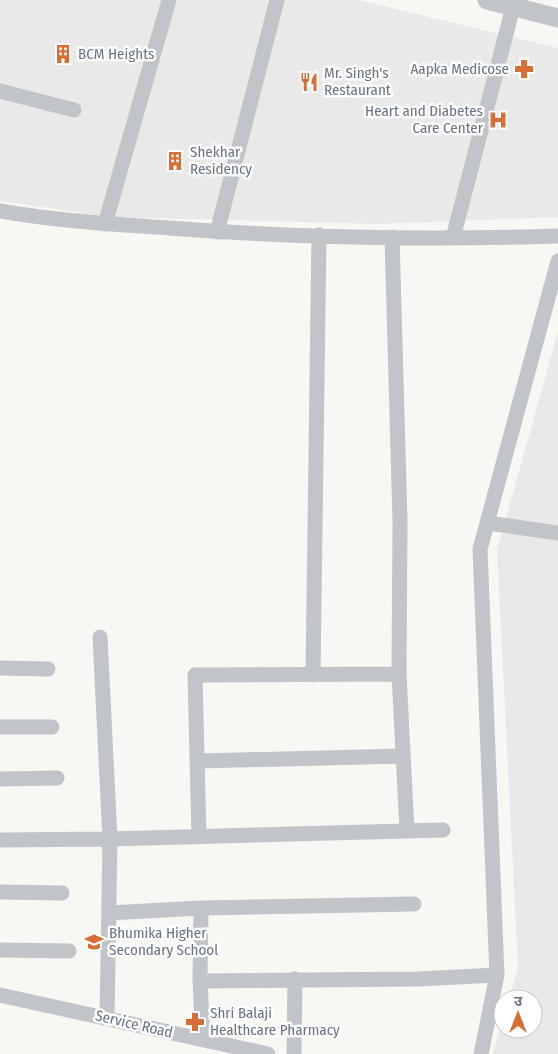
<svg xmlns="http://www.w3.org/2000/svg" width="558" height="1054" font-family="'Fira Sans Condensed','Noto Sans Devanagari',sans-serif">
	<rect width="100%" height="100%" fill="#f7f7f4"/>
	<path fill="#e8e9e8" d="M 0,0 L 359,0 L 558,48 L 558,217 L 378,224 L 110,217 L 0,201 Z
		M 558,331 L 558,1054 L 493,1054 L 503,1019 L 503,1029 L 533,1029 L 533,999 L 509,999 L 518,967 L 497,551 Z"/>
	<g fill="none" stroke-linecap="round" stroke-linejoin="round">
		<path stroke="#c1c4c8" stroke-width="15" d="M 0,91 L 74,110
			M 0,211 C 56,221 112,224 169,228 C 298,238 428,240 558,236
			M 105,224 L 169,0
			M 217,232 L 277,0
			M 392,237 L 400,521 L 399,674 L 407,831
			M 453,238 L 513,7
			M 488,523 L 558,533
			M 100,637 L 110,839 L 107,1018
			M 0,668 L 48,669
			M 313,675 L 319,235
			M 0,727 L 52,727
			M 199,761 L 403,756
			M 0,779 L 57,778
			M 199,837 L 195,675 L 399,674
			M 0,840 L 110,839 L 443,830
			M 0,892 L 62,893
			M 201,908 L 200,981 L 203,1040
			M 109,913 L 201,908 L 414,904
			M 0,950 L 69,951
			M 200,981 L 418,979 L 497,975
			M 0,995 L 268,1054
			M 294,1054 L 295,979
			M 481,1054 L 497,975 L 480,549 L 558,261"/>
		<path stroke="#c1c4c8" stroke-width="19" d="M 487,0 L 558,18"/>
	</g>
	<defs>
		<g id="building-bare" transform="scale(1.5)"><path d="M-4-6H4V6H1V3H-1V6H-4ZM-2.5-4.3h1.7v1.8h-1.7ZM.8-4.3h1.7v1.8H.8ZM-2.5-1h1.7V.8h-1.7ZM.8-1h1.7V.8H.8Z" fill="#d76e35" stroke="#fff" stroke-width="2.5" paint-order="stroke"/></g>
		<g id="pharmacy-bare" transform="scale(1.5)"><path d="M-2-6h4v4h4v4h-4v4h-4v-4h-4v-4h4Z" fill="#d76e35" stroke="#fff" stroke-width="2.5" paint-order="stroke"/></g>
		<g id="restaurant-bare" transform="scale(1.5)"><path d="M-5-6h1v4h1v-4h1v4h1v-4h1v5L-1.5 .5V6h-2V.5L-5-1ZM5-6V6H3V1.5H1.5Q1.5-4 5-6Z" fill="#d76e35" stroke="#fff" stroke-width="2.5" paint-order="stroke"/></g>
		<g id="hospital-bare" transform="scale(1.5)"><path d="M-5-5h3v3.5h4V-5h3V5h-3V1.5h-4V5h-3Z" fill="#d76e35" stroke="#fff" stroke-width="2.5" paint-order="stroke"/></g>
		<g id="school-bare" transform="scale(1.5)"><path d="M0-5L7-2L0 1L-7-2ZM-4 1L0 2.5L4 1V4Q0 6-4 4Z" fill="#d76e35" stroke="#fff" stroke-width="2.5" paint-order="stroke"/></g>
	</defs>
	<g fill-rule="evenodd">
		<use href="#building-bare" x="63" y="54"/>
		<use href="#pharmacy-bare" x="524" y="69"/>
		<use href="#restaurant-bare" x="309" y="82"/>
		<use href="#hospital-bare" x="498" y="120"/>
		<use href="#building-bare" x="175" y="161"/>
		<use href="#school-bare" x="94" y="942"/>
		<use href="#pharmacy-bare" x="195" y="1022"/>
	</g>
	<g text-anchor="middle" stroke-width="5" stroke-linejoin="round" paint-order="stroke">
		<g font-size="15" fill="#687483" stroke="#fff" text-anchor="start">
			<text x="78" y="59">BCM Heights</text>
			<text x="509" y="74" text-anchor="end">Aapka Medicose</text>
			<text x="324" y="78">Mr. Singh's<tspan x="324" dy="17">Restaurant</tspan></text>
			<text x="483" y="116" text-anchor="end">Heart and Diabetes<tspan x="483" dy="17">Care Center</tspan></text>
			<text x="190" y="157">Shekhar<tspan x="190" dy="17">Residency</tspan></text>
			<text x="109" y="938">Bhumika Higher<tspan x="109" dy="17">Secondary School</tspan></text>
			<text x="210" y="1018">Shri Balaji<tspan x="210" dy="17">Healthcare Pharmacy</tspan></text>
		</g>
		<g font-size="15" fill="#687483" stroke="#fff">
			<text transform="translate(134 1024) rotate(13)" y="5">Service Road</text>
		</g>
	</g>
	<g transform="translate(518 1014)"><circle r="24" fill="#ffffff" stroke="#c3c7cd"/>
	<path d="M0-4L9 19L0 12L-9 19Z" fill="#d76e35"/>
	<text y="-8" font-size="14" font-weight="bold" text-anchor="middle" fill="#687483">उ</text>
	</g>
</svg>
